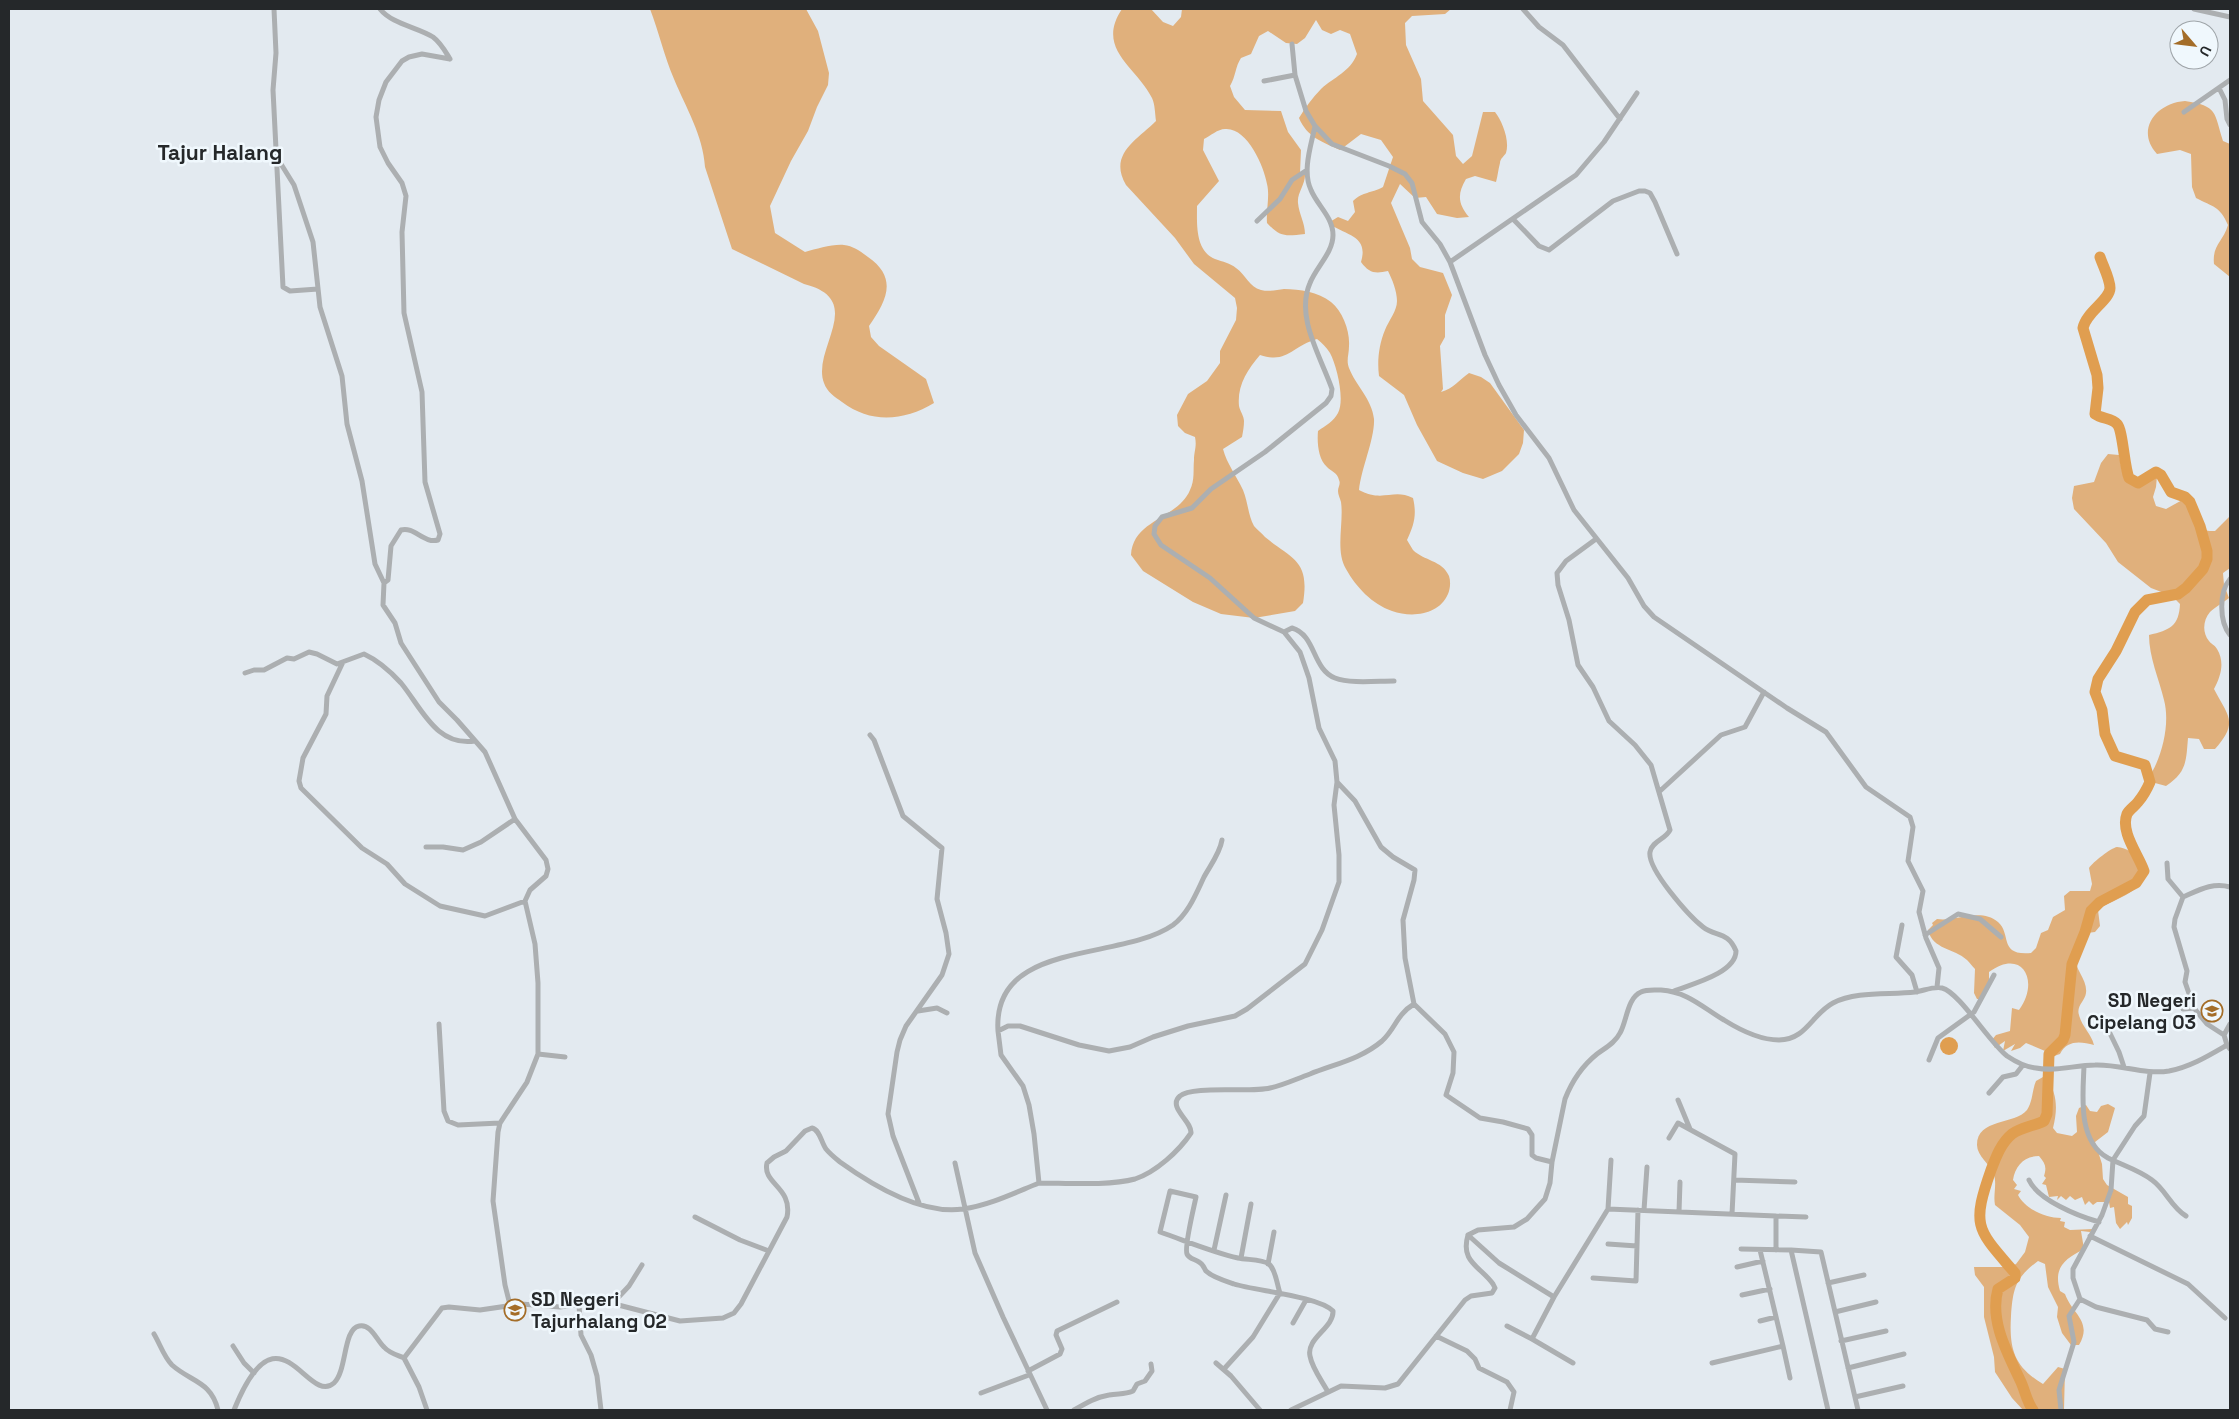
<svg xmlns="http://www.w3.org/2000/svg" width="2239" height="1419" font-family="'Space Grotesk',sans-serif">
	<rect width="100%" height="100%" fill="#e3eaf0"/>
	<path fill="#e0b07c" d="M 650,9 L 806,9 L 818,31 L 829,73 L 828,85 L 817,107 L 808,131 L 791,161 L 770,206 L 775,233 L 805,252 C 817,249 832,244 844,245 C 853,246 860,251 868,257 C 898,278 887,300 869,326 L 871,337 L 879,346 L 926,379 L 934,403 C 904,421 871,424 842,402 C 835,397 827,392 824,383 C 811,349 868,300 804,284 L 732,249 L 705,167 C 703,135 686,108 674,79 C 664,56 659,32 650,9 Z
		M 1122,9 L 1151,9 L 1163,22 L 1173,26 L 1181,17 L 1182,9 L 1451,9 L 1445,14 L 1412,16 L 1405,23 L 1406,45 L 1421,79 L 1423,101 L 1453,135 L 1456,156 L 1463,164 L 1472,156 L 1483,112 L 1495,112 C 1502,121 1510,140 1506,153 C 1504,156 1500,159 1500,163 C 1498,170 1498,175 1496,182 L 1475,176 L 1466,179 C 1457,194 1458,204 1469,217 L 1457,218 L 1437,214 L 1426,197 L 1415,198 L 1400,184 L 1391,203 L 1410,248 L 1412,259 L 1420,267 L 1443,273 L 1452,295 L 1445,315 L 1445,337 L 1440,346 L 1443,389 L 1441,392 C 1453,389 1459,380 1469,373 L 1481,377 L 1490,383 L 1524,430 L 1523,443 L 1519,454 L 1502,471 L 1483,479 L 1463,473 L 1437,461 L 1417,425 L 1404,395 L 1379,376 C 1377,361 1379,344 1385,330 C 1389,320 1397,311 1397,301 C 1397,291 1392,279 1388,271 C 1375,274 1369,273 1361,262 C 1369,235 1346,236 1328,223 L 1338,217 L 1348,221 L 1355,212 L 1353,201 C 1364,191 1370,194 1383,187 L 1393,157 L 1381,140 L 1361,134 L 1340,150 C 1322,142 1307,137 1299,118 C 1305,108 1312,98 1321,89 C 1334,77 1350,72 1357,54 L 1350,34 L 1340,30 L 1331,34 L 1322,30 L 1316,20 L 1305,38 L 1297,44 L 1286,43 L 1268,31 L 1259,36 L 1251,54 L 1241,58 C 1235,67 1236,76 1230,86 L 1234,97 L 1245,110 L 1281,111 L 1288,132 L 1301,150 L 1300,173 L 1305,175 C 1305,185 1297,193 1298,203 C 1299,214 1305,223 1305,234 C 1286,236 1281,238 1267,223 C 1266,210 1270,196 1267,184 C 1264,166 1247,127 1225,129 C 1218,129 1210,136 1204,139 L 1203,150 L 1219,181 L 1197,206 C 1197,224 1195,251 1215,259 C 1223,262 1230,263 1236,268 C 1246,275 1249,287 1261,290 C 1269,292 1277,290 1284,289 C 1300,289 1318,292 1331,302 C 1343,312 1350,331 1349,346 C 1349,355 1346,360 1349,368 C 1356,386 1372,399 1374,419 C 1375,438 1361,469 1359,490 C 1383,503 1393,488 1413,498 C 1417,515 1414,525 1407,540 C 1409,543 1411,547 1413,550 C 1424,561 1442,560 1449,576 C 1451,582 1450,589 1448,594 C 1439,615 1412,618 1392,611 C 1372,604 1356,587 1346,569 C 1335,551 1344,523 1341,502 C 1340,498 1338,495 1338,491 C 1338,487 1341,484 1339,480 C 1337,472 1332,472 1327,467 C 1318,459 1317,442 1318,431 C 1325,426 1334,421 1338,413 C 1345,400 1337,366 1330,353 C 1326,347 1322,343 1317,339 C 1292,346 1288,364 1260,355 C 1247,370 1237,386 1239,406 C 1240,411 1244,416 1244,421 C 1244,426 1243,432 1242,437 L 1223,449 C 1227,464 1236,475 1243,490 C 1248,502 1248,515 1254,526 C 1257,530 1262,533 1265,537 C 1293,560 1310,560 1303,603 L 1295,611 L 1254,618 L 1221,614 L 1193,602 L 1143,571 L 1131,555 C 1133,519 1178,519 1190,490 C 1195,480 1193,470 1194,460 C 1194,451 1197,447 1195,437 L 1185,433 L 1178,426 L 1177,415 L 1188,394 L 1207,381 L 1220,363 L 1220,351 L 1236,320 L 1237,308 L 1235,298 L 1194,264 L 1175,238 L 1126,185 C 1108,154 1137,140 1156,121 C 1155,114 1155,104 1152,98 C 1137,67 1095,49 1122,9 Z
		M 2185,101 C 2218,106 2214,112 2223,141 L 2230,144 L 2230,277 L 2214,264 C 2212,245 2223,242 2228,225 C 2220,206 2213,207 2196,198 L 2192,187 L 2191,154 L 2180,150 L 2157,154 C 2135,130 2156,103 2185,101 Z
		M 2108,454 L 2119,455 C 2123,473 2120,479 2139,488 L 2147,481 L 2157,476 L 2156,487 L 2153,497 L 2156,506 L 2166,509 L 2184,499 C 2193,517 2190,532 2215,531 L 2230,516 L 2230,568 L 2223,573 L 2224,585 L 2229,598 C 2223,603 2215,607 2210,612 C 2203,620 2202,633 2209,641 C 2211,644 2215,645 2217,649 C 2225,662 2221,676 2214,689 C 2228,716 2239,722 2215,749 L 2204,749 L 2199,739 L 2188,738 C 2186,761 2187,772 2166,786 L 2155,783 L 2152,772 C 2163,753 2170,722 2164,700 C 2159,679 2149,657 2149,635 C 2170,630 2179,626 2180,604 L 2172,596 L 2151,588 L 2118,562 L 2106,543 L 2074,509 L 2072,498 L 2074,486 L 2094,482 L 2101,463 Z
		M 2117,847 C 2127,848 2134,853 2140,861 C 2160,888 2111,899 2098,910 L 2100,926 L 2095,932 L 2087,933 C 2083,939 2078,946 2076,953 C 2071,967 2088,978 2086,993 C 2085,1001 2076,1006 2079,1015 C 2082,1027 2091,1033 2094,1045 C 2080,1041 2067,1040 2060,1054 L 2051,1057 L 2045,1051 L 2026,1043 L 2020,1048 L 2011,1051 L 2015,1044 L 2003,1051 L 2005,1041 L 1995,1048 L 1991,1041 L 1996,1035 L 2010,1031 L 2012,1008 L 2019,1010 C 2040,982 2023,947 1989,972 L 1989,987 L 1980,999 L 1977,999 L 1974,993 L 1975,969 C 1972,966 1970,963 1967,960 C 1954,948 1933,950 1928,930 L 1933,925 L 1932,923 L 1937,919 C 1957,922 1980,907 1998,922 C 2012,934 1998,956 2031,953 L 2036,948 L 2041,933 L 2048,930 L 2053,917 L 2065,910 L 2064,896 L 2070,891 L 2090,891 L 2092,884 L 2089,868 C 2093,862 2111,848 2117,847 Z
		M 2043,1077 L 2047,1077 C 2057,1095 2058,1108 2053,1128 L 2057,1133 L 2072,1136 L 2077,1132 L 2076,1116 L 2079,1108 L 2086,1105 L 2090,1111 L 2097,1112 L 2101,1106 L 2108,1104 L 2115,1108 L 2108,1132 L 2095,1142 L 2102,1164 L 2103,1179 L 2107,1185 L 2128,1197 L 2128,1204 L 2132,1206 L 2132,1218 L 2128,1225 L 2127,1222 L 2120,1229 L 2116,1223 L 2114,1207 L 2110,1208 L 2109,1202 L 2097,1202 L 2093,1205 L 2089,1201 L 2085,1205 L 2082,1197 L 2075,1200 L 2070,1196 L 2066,1200 L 2061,1196 L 2057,1200 L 2058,1196 L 2049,1197 L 2046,1185 L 2042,1184 L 2046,1178 L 2044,1176 C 2047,1167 2045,1163 2039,1156 C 2024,1156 2015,1166 2013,1180 L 2017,1185 L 2014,1189 L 2021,1191 L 2018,1195 C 2025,1209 2046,1218 2061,1218 L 2060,1221 L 2065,1222 L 2064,1227 L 2070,1230 L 2094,1229 L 2090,1232 L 2081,1231 L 2084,1249 C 2065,1259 2053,1267 2060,1291 L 2065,1294 C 2072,1314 2093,1321 2079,1345 L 2071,1345 L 2062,1333 L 2057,1317 L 2058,1307 L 2048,1287 L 2045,1264 L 2038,1261 C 2015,1278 2013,1289 2011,1316 C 2009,1349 2014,1367 2043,1384 L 2058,1367 L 2065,1369 L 2064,1410 L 2023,1410 L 2012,1398 L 1995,1372 L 1994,1357 L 1984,1317 L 1984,1287 L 1975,1275 L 1974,1267 L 2010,1267 L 2016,1264 L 2025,1252 L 2029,1237 L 2020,1225 L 1995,1205 C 1993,1195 1997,1184 1994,1175 C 1990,1164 1977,1156 1977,1145 C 1977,1118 2015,1125 2027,1110 C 2033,1101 2032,1090 2036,1081 Z"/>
	<path fill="#e09e50" d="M1940 1046a9 9 0 1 1 18 0a9 9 0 1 1-18 0Z"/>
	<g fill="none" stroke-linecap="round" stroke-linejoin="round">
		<path stroke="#e09e50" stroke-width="11" d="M 2033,1410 C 2027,1402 2025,1391 2021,1382 C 2008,1354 1989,1321 1998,1289 L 2015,1278 L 2015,1273 C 1977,1229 1971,1227 1991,1170 C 1996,1157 2001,1143 2012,1134 C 2022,1127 2034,1126 2044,1121 L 2047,1114 L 2049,1054 L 2063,1040 L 2065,1035 L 2072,964 L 2085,932 L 2091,911 L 2100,902 L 2136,883 L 2144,871 C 2138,854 2120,832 2127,814 C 2129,810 2135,806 2138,802 C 2143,796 2147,789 2150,782 L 2145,765 L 2115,756 L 2105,734 L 2102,710 L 2095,692 L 2098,679 L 2116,651 L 2135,612 L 2147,600 L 2178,594 L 2186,588 L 2203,569 L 2207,559 L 2207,551 L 2200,526 L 2190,502 L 2185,497 L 2171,492 L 2161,475 L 2156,472 L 2138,483 L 2129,478 C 2124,466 2123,430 2117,424 C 2112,418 2102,419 2095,414 L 2098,388 L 2097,375 L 2083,328 C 2086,312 2110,300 2110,288 C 2110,279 2103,266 2100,257"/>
		<path stroke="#acafb1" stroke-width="5" d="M 274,9 L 276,53 L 273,90 L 283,287 L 290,291 L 318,289
			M 380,9 C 392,24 417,27 433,37 C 441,43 445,51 450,59
			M 1523,9 L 1539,27 L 1563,45 L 1620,119
			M 2194,9 L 2230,17
			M 1292,44 L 1295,75 L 1306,111 L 1315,126 L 1332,144 L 1389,166 L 1405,174 L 1412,183 L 1422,222 L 1440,244 L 1450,262 L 1485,355 L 1499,385 L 1516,415 L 1549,458 L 1574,510 L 1628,578 L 1644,606 L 1654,617 L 1787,708 L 1826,732 L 1866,787 L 1910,817 L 1913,827 L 1908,861 L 1923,891 L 1919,912 L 1926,938 L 1939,968 L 1937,987
			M 1264,81 L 1295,75
			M 2219,88 L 2225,100 L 2227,119 L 2230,125
			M 2184,112 L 2230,80
			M 276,156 L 294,185 L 313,242 L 320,307 L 342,376 L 347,424 L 362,481 L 375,564 L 384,583 L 383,605 L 395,623 L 401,643 L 439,702 L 457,720 L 485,752 L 515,819 L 546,860 L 548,869 L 546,876 L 530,890 L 525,901 L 535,944 L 538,983 L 538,1054 L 527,1082 L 500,1123 L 498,1132 L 493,1201 L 505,1285 L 510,1305
			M 1513,219 L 1539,246 L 1549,250 L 1613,201 L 1639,191 L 1645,191 L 1650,193 L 1655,202 L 1677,254
			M 1257,221 L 1280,199 L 1292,180 L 1307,170
			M 1450,262 L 1576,175 L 1604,142 L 1637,93
			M 1596,539 L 1566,561 L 1557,573 L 1558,585 L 1569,620 L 1578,665 L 1593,687 L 1609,721 L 1635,745 L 1651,765 L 1670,830 C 1666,839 1652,841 1650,852 C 1647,869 1689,916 1703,927 C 1716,937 1728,931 1736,951 C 1736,973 1692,984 1674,991
			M 2230,579 C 2219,592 2219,621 2230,635
			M 384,583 L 388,580 L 391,546 L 401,530 C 414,526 424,544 438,540 L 440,534 L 425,482 L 422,392 L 404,313 L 402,232 L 406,196 L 402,183 L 388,163 L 380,147 L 376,117 L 379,100 L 386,82 L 402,61 L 409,57 L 422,54 L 450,59
			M 1284,632 L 1292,628 C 1316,635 1312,669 1335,678 C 1350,684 1377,681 1394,681
			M 343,662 L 327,696 L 326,714 L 303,758 L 299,781 L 301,788 L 362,848 L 387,864 L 405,884 L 440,906 L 485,916 L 525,901
			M 245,673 L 254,670 L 264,670 L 287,658 L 294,659 L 309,652 L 317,654 L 337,664 L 364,654 C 377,660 391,672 401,683 C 421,707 436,747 475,741
			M 870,735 L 874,740 L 903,816 L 942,848 L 937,899 L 946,933 L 949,954 L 942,975 L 906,1026 L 900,1040 L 897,1052 L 888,1114 L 893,1136 L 919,1203
			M 1337,782 L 1355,801 L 1381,847 L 1393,857 L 1415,870 L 1414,880 L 1403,920 L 1405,958 L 1414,1004 L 1445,1034 L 1454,1052 L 1453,1073 L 1446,1095 L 1480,1118 L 1503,1122 L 1528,1129 L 1532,1135 L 1532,1155 L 1536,1158 L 1552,1162
			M 1660,791 L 1721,735 L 1745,727 L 1764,692
			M 426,847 L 443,847 L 463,850 L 481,842 L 515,819
			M 2167,863 L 2168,879 L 2183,897 L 2175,919 L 2174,927 L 2187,971 L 2185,982 L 2194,1008
			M 2183,897 C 2199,890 2213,882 2230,887
			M 1902,925 L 1896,957 L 1912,975 L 1917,992
			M 1925,935 L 1958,914 L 1980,919 L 2001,937
			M 2183,1009 L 2194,1008 L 2207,1024 L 2224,1035
			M 918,1011 L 937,1008 L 947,1013
			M 2104,1021 L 2119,1052 L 2124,1067
			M 439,1024 L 444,1111 L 448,1121 L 458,1125 L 500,1123
			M 998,1031 C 992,939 1120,962 1173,925 C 1188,914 1196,894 1204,877 C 1210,866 1220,853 1222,840
			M 2227,1045 L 2224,1035 L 2230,1024
			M 538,1054 L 565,1057
			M 1929,1060 L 1938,1038 L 1974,1012 L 1994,975
			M 2084,1066 C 2083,1095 2077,1141 2108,1158 C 2122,1165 2139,1170 2152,1180 C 2166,1190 2171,1207 2186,1216
			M 1989,1093 L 2003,1077 L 2016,1074 L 2023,1065
			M 1678,1100 L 1690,1129
			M 1669,1138 L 1678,1123 L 1735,1154 L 1732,1214
			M 955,1163 L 975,1253 L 1003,1317 L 1047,1410
			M 1734,1180 L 1795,1182
			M 2029,1180 C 2038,1200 2078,1216 2099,1222
			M 1039,1183 C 1066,1183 1109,1186 1135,1179 C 1156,1172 1179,1151 1191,1133 C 1192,1121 1167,1107 1180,1096 C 1192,1085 1250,1093 1270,1088 C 1284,1085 1296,1079 1310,1074 C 1335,1064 1361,1059 1382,1041 C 1396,1028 1396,1015 1414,1004
			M 1608,1209 L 1611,1160
			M 1644,1210 L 1647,1167
			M 1679,1212 L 1680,1182
			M 1776,1216 L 1806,1217
			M 695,1217 L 740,1240 L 769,1251
			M 1468,1235 L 1499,1263 L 1554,1297 L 1532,1339 L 1573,1363
			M 2090,1236 L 2188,1284 L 2225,1318
			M 1608,1244 L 1637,1246
			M 1741,1249 L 1791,1250 L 1828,1410
			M 1214,1250 L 1226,1195
			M 1791,1250 L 1821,1252 L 1858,1410
			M 1241,1258 L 1251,1204
			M 1268,1264 L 1274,1232
			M 1737,1267 L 1763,1261
			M 1593,1278 L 1636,1281 L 1638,1210
			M 1828,1283 L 1864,1275
			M 1742,1295 L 1770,1289
			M 1554,1297 L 1608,1209 L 1776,1216 L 1776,1250
			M 2080,1299 L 2096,1307 L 2147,1320 L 2155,1329 L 2168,1332
			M 613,1303 L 629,1286 L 642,1265
			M 579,1305 L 581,1335 L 591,1355 L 597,1376 L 601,1410
			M 1835,1312 L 1876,1302
			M 1760,1321 L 1776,1317
			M 1293,1323 L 1306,1300
			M 1507,1326 L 1532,1339
			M 154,1334 C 160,1344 164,1357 172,1365 C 191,1382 211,1381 218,1410
			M 1436,1336 L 1467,1351 L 1475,1359 L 1479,1368 L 1507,1382 L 1514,1392 L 1510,1410
			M 1841,1341 L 1886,1331
			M 233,1346 L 244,1363 L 254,1373
			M 1783,1346 L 1790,1378
			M 1216,1363 L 1231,1376 L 1260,1410
			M 1712,1363 L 1783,1346 L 1760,1250
			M 1848,1368 L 1904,1354
			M 1224,1369 L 1253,1337 L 1280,1293 C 1277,1285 1276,1270 1269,1264 C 1262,1259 1247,1260 1238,1258 C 1212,1252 1186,1241 1160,1232 L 1170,1191 L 1196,1197 C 1194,1207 1184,1247 1187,1254 C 1189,1259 1195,1259 1199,1262 C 1203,1264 1204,1268 1206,1271 C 1212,1277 1225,1281 1234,1284 C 1256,1291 1318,1296 1333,1311 C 1334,1328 1306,1338 1310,1356 C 1312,1368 1322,1381 1328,1392
			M 1028,1371 L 1060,1354 L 1062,1349 L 1056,1335 L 1057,1331 L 1117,1302
			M 981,1393 L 1029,1375
			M 1855,1397 L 1903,1386
			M 234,1410 C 279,1298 307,1407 334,1383 C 347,1371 343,1329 359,1326 C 371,1323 377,1341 384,1347 C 389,1353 397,1355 404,1358
			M 427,1410 L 419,1387 L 404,1358 L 442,1308 L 449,1307 L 480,1310 L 521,1304 L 560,1307 L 603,1301 L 680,1321 L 723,1318 L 734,1313 L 741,1304 L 787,1217 C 793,1187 762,1184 767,1163 L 774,1157 L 786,1151 L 805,1131 L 812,1128 C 820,1130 821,1142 826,1149 C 830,1154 835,1158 840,1162 C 872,1185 922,1215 963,1209 C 990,1205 1014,1193 1039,1183 L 1034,1134 L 1029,1105 L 1023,1086 L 1001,1055 L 998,1031 L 1008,1026 L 1020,1026 L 1079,1045 L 1109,1051 L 1130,1047 L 1153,1037 L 1188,1026 L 1235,1016 L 1247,1009 L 1305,964 L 1322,930 L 1339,882 L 1339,855 L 1334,805 L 1337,782 L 1335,761 L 1319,728 L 1309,678 L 1300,652 L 1284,632 L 1254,618 L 1210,578 L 1161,545 L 1154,534 L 1155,526 L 1162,517 L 1192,508 L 1211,489 L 1265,452 L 1326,403 L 1331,396 L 1332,389 C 1321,357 1295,317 1310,283 C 1316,267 1333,253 1333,235 C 1333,217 1317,205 1311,190 C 1302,171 1311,146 1315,126
			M 1074,1410 C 1086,1403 1096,1397 1109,1395 C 1118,1393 1124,1395 1133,1391 L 1137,1384 L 1145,1381 L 1152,1371 L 1151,1364
			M 1291,1410 L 1341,1386 L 1385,1388 L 1398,1384 L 1465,1300 L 1471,1296 L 1492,1293 L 1495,1288 L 1493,1284 C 1480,1266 1460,1262 1468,1235 L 1478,1230 L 1514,1227 L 1527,1219 L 1545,1199 L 1550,1183 L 1552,1162 L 1565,1099 C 1572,1081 1582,1066 1597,1054 C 1605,1048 1615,1043 1620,1033 C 1627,1021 1627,998 1641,992 C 1647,989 1654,990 1661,990 C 1688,992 1702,1007 1724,1020 C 1740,1030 1760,1040 1779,1040 C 1806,1040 1812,1014 1833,1003 C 1856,991 1889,995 1915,992 C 1923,991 1934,986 1942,988 C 1959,992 1989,1042 2007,1056 C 2016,1062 2025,1067 2036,1068 C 2056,1072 2075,1065 2095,1065 C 2120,1064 2145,1075 2169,1071 C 2190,1067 2208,1056 2227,1045 L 2230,1049
			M 2061,1410 L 2059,1390 L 2074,1342 L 2069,1316 L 2080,1299 L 2073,1278 L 2073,1269 L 2102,1215 L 2111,1190 L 2113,1160 L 2135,1126 L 2144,1116 L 2150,1073"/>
	</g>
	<defs>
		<g id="school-ring" transform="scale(1.125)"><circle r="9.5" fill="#f0f8fd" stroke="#a46d28" stroke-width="1.5"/><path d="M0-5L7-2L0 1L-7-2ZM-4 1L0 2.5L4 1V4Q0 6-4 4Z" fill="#a46d28"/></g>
	</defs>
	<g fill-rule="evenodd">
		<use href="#school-ring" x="2212" y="1011"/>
		<use href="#school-ring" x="515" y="1310"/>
	</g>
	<g text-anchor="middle" stroke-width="5" stroke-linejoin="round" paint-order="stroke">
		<g font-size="19" font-weight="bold" fill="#25282a" stroke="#f0f8fd" text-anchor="end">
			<text x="2196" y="1007">SD Negeri<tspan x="2196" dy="22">Cipelang 03</tspan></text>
			<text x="531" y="1306" text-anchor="start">SD Negeri<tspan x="531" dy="22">Tajurhalang 02</tspan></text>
		</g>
		<g font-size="21" font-weight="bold" fill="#25282a" stroke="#f0f8fd">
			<text x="220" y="160">Tajur Halang</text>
		</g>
	</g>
	<rect width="2239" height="1419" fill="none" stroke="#25282a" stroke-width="20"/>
	<g transform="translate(2194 45) rotate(118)"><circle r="24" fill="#f0f8fd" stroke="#9fa5a9"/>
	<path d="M0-4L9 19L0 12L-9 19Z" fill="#a46d28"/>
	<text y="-8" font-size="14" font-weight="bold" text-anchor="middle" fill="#25282a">U</text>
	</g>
</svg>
